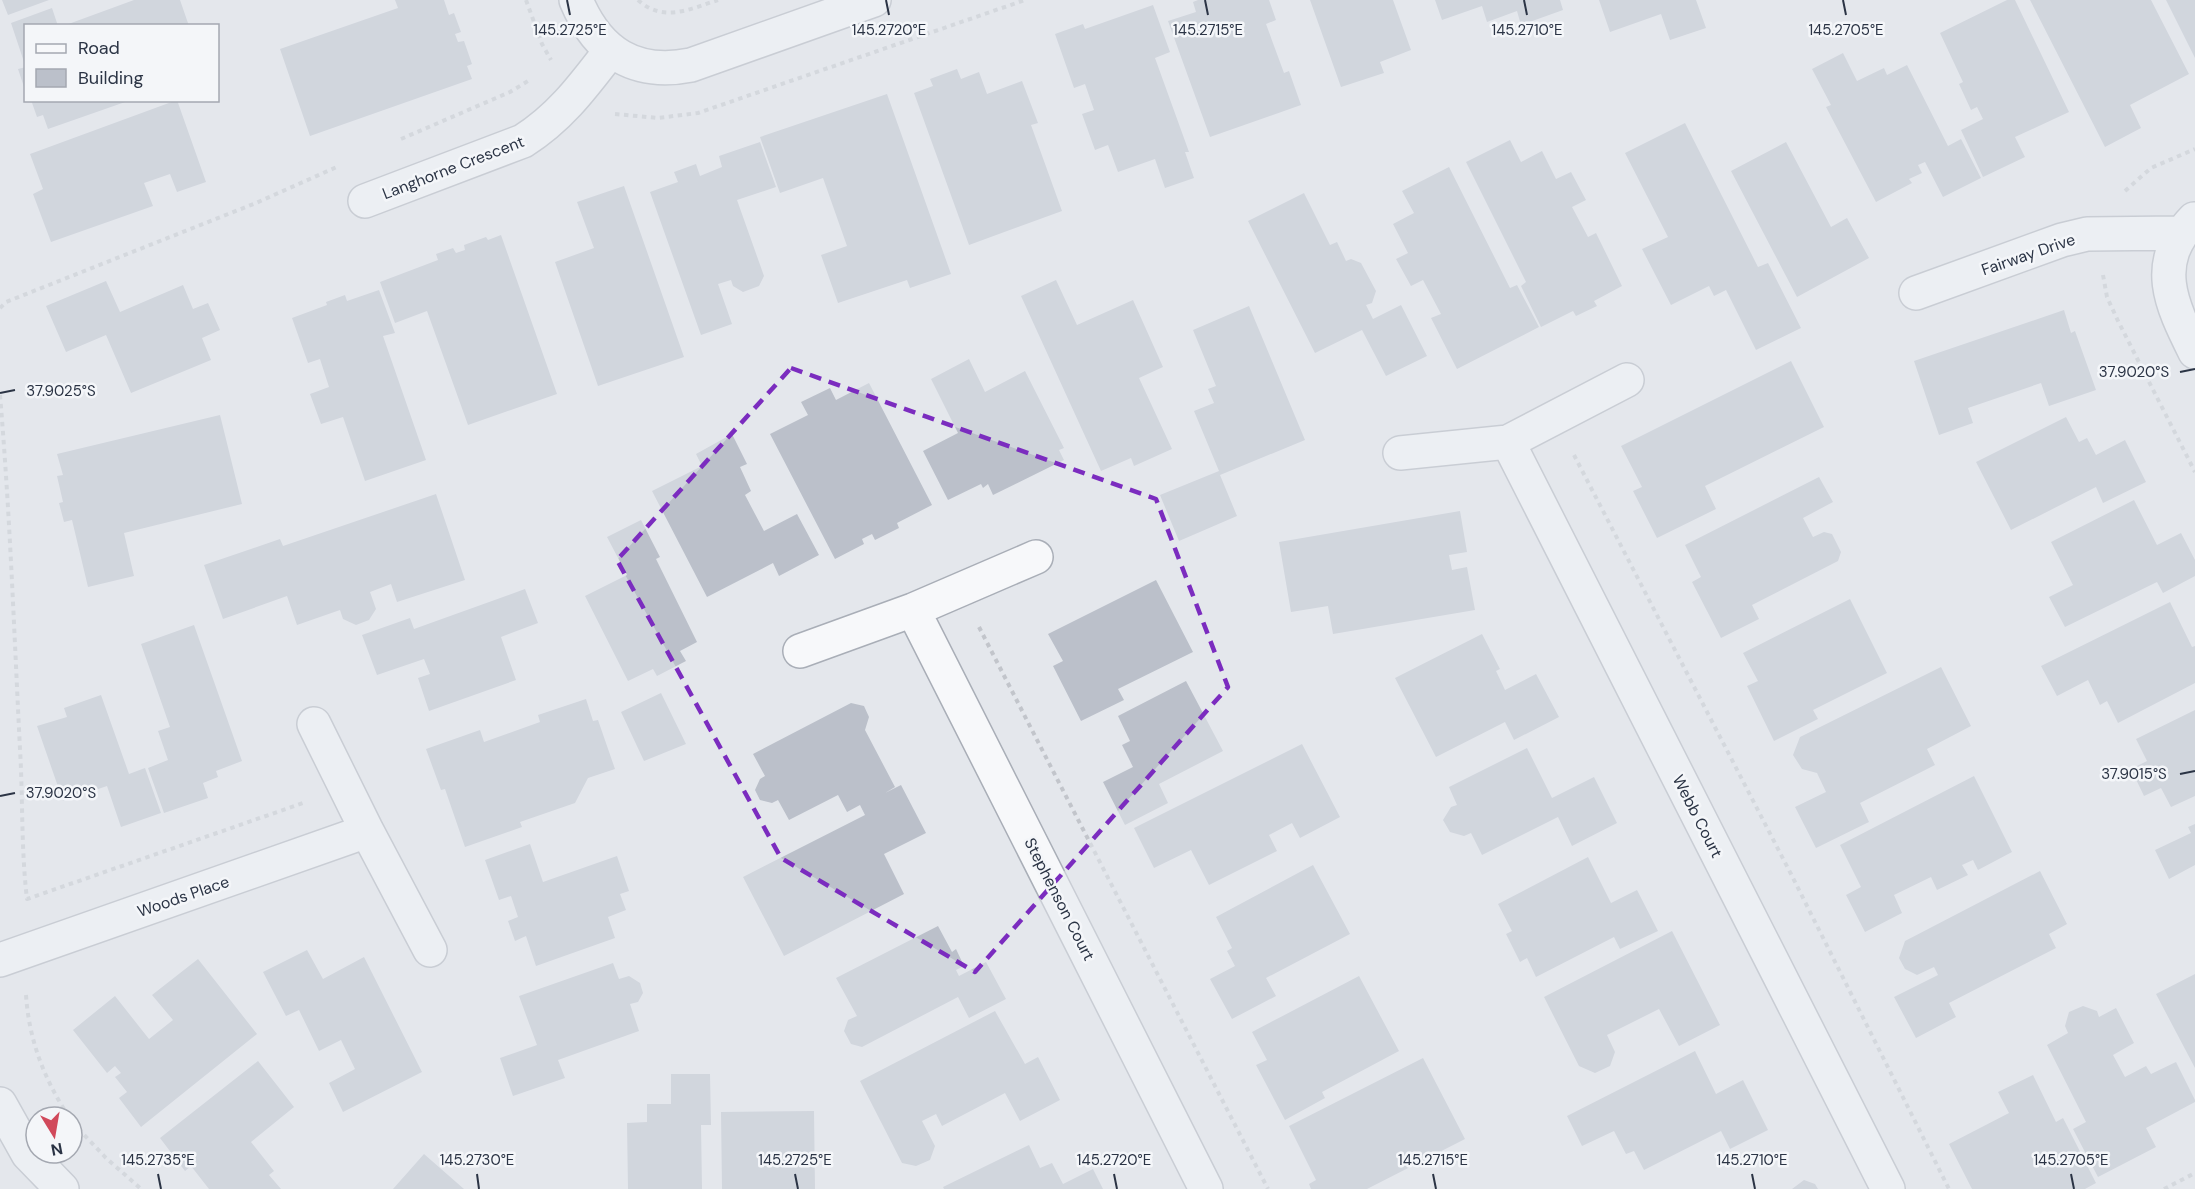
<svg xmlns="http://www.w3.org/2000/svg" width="2195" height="1189" font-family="'DM Sans',sans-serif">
	<rect width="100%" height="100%" fill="#e4e7ec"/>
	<path fill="#bbc0ca" d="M 2,0 L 49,0 L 8,15 Z
		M 134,0 L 180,0 L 189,26 L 63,26 Z
		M 395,0 L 444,0 L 449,15 L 454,13 L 461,32 L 455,34 L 458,42 L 464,41 L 472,64 L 467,66 L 472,79 L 310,136 L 280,49 L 398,8 Z
		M 1198,0 L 1269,0 L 1276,20 L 1266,24 L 1284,73 L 1289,71 L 1301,105 L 1210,137 L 1168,21 L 1196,12 L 1193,2 Z
		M 1310,0 L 1393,0 L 1411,50 L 1380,62 L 1384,73 L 1341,87 Z
		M 1435,0 L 1560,0 L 1563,10 L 1521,25 L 1517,11 L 1487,22 L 1482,6 L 1442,20 Z
		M 1599,0 L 1696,0 L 1706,28 L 1670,40 L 1661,14 L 1610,32 Z
		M 2007,0 L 2015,0 L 2069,112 L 2015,137 L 2025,157 L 1983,177 L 1961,130 L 1983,119 L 1977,107 L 1971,110 L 1959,84 L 1963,82 L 1940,33 Z
		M 2030,0 L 2151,0 L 2189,74 L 2130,105 L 2141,128 L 2105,147 Z
		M 2166,0 L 2195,0 L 2195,58 Z
		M 1153,5 L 1170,52 L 1155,58 L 1189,152 L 1185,152 L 1194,178 L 1165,188 L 1155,159 L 1118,172 L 1108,145 L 1095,150 L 1082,114 L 1094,110 L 1085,84 L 1074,88 L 1055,34 L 1083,24 L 1085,29 Z
		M 52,8 L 58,26 L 26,26 L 25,65 L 11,23 Z
		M 1843,53 L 1857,81 L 1884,68 L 1887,75 L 1907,65 L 1948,146 L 1961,139 L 1981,178 L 1943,197 L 1925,162 L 1918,165 L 1922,173 L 1909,179 L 1912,183 L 1876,202 L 1826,107 L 1831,105 L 1812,69 Z
		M 26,67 L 26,90 L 25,90 L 18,69 Z
		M 957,69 L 961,79 L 979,72 L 987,94 L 1022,81 L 1038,123 L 1031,125 L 1062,211 L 969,245 L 914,93 L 933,86 L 930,79 Z
		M 887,94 L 951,274 L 910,288 L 907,280 L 838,303 L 821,255 L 847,246 L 823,178 L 780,193 L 760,137 Z
		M 31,100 L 128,100 L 128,101 L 48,129 L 43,115 L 37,117 Z
		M 177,100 L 206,182 L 177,192 L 170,174 L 144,183 L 153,206 L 51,242 L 33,194 L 43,189 L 30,154 Z
		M 1685,123 L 1758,267 L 1768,263 L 1801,328 L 1756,350 L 1726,290 L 1714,296 L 1709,286 L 1671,305 L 1642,249 L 1668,237 L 1625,153 Z
		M 1510,140 L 1521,162 L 1542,151 L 1556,179 L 1571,172 L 1586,200 L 1572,207 L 1588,237 L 1596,233 L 1622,286 L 1594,301 L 1597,306 L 1576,316 L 1573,311 L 1541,327 L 1521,286 L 1526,282 L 1466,162 Z
		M 760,142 L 776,187 L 737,200 L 764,276 L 759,286 L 743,292 L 733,286 L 731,280 L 718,284 L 732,324 L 701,335 L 650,192 L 678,182 L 674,172 L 696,164 L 700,176 L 722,167 L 719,156 Z
		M 1786,142 L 1831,227 L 1847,218 L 1869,258 L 1797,297 L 1731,171 Z
		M 1449,167 L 1510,288 L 1517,285 L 1539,327 L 1457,369 L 1431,318 L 1441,314 L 1423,280 L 1411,286 L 1396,259 L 1408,253 L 1393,224 L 1414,213 L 1402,191 Z
		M 624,186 L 684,357 L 598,386 L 555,262 L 594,248 L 577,202 Z
		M 1304,193 L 1330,245 L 1337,242 L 1346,261 L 1351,259 L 1361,263 L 1376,291 L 1372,303 L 1366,305 L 1373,319 L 1401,305 L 1427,356 L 1386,376 L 1362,330 L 1315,353 L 1248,221 Z
		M 501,235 L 557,394 L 468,425 L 427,311 L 395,323 L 380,282 L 438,260 L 436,254 L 453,248 L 456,253 L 465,250 L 464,245 L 486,237 L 488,240 Z
		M 1056,280 L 1077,325 L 1133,300 L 1163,367 L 1139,378 L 1172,449 L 1134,466 L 1131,458 L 1101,471 L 1021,296 Z
		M 106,281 L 120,312 L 183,285 L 193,309 L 208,303 L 220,330 L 202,338 L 211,360 L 131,393 L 106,335 L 66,352 L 46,306 Z
		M 379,290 L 395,333 L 383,336 L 426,460 L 365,481 L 343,417 L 321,424 L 310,394 L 329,387 L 320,359 L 308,363 L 292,318 L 327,305 L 326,302 L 345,295 L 347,301 Z
		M 1249,306 L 1305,440 L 1220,475 L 1237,516 L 1179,541 L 1160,495 L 1219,471 L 1194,411 L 1214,403 L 1208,389 L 1216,386 L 1193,330 Z
		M 2064,310 L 2071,333 L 2075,331 L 2096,390 L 2049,406 L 2041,383 L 1968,408 L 1973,423 L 1939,435 L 1914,361 Z
		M 969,359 L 985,392 L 1025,371 L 1064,448 L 1059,450 L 1064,460 L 993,495 L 988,484 L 983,488 L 981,484 L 948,500 L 923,451 L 958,433 L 931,379 Z
		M 1791,361 L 1824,427 L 1705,486 L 1716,509 L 1657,538 L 1633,491 L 1642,487 L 1621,446 Z
		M 869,383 L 932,505 L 897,523 L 899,528 L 875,540 L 872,534 L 862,539 L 864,544 L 835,559 L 770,434 L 808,415 L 801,402 L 830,388 L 836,400 Z
		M 220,415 L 242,504 L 124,533 L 134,576 L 88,587 L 72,520 L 64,522 L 59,503 L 63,502 L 57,476 L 63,475 L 57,454 Z
		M 2066,417 L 2079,442 L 2087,438 L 2096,455 L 2125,440 L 2146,482 L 2103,503 L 2096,487 L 2011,530 L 1976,462 Z
		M 732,434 L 747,464 L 740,467 L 751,491 L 745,495 L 764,531 L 797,514 L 819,555 L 779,576 L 773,563 L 707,597 L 652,491 L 702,466 L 696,454 Z
		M 1819,477 L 1833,502 L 1803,518 L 1813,537 L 1824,532 L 1832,534 L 1841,552 L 1838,561 L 1752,605 L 1759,619 L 1721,638 L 1692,582 L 1701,577 L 1685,545 Z
		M 436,494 L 465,580 L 397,602 L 391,584 L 370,592 L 376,609 L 369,620 L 356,625 L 343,619 L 340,610 L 297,625 L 287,596 L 223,619 L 204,565 L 280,539 L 283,546 Z
		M 2134,500 L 2157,545 L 2181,533 L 2195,560 L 2195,576 L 2163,593 L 2157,582 L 2065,627 L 2049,597 L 2073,585 L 2051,542 Z
		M 1460,511 L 1467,552 L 1449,555 L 1452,570 L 1467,567 L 1475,610 L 1333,634 L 1328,606 L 1291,612 L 1279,542 Z
		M 641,520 L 660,557 L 656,559 L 697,642 L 680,651 L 686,661 L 657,676 L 653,669 L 628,681 L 585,596 L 627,575 L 607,537 Z
		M 1156,580 L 1193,652 L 1118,689 L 1124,700 L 1081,721 L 1053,666 L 1063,661 L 1048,634 Z
		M 525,589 L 538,623 L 501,637 L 516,680 L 429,711 L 418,678 L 430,674 L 424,659 L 377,675 L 362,635 L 410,618 L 414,629 Z
		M 1850,599 L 1887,673 L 1813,710 L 1818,719 L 1774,741 L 1747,686 L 1758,681 L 1743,653 Z
		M 2170,602 L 2192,647 L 2195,646 L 2195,683 L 2118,723 L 2107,701 L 2100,705 L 2088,680 L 2057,696 L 2041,666 Z
		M 194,625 L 242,761 L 216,771 L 218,777 L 203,783 L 208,798 L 164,813 L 148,768 L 168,760 L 158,731 L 170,727 L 141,644 Z
		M 1482,634 L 1500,669 L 1496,671 L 1505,690 L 1536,674 L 1559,717 L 1514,740 L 1505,722 L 1436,757 L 1395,678 Z
		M 1941,667 L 1971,726 L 1927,749 L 1935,765 L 1860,803 L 1869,822 L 1816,848 L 1795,807 L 1826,792 L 1817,773 L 1802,769 L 1793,755 L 1800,737 Z
		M 1186,681 L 1223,751 L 1159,784 L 1168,803 L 1125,825 L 1103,782 L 1133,767 L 1122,745 L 1130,741 L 1118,716 Z
		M 661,693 L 686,744 L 644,761 L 621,712 Z
		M 101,695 L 129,774 L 145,768 L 161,813 L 121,827 L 107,786 L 63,801 L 37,726 L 67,717 L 64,708 Z
		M 586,699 L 593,721 L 598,720 L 615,769 L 588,778 L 575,803 L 520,822 L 522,827 L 465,847 L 445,789 L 441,790 L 426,749 L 480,730 L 484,742 L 540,722 L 538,715 Z
		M 851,703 L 864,706 L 869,717 L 865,730 L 895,787 L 885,793 L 901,785 L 926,833 L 884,854 L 904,894 L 784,956 L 743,877 L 865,815 L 860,805 L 847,812 L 838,795 L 789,820 L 778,800 L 772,803 L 760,800 L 755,790 L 760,779 L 765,776 L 753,754 Z
		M 2195,710 L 2195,796 L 2171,807 L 2161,788 L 2144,796 L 2131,769 L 2147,761 L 2136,739 Z
		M 1302,744 L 1340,817 L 1300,838 L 1292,823 L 1269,835 L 1277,851 L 1209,885 L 1191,850 L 1154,868 L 1134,828 Z
		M 1527,748 L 1552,798 L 1594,777 L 1617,823 L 1572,846 L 1558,817 L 1482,855 L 1471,833 L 1464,836 L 1450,832 L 1443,820 L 1451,807 L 1457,805 L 1449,787 Z
		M 1974,776 L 2012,852 L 1978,870 L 1973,860 L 1962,865 L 1968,875 L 1937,890 L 1931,877 L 1894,895 L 1902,913 L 1865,932 L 1846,895 L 1861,887 L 1840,845 Z
		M 2195,824 L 2195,865 L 2169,879 L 2155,850 L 2191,833 L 2188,827 Z
		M 530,844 L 543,882 L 617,856 L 629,891 L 620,894 L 626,910 L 608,917 L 615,938 L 536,966 L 526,936 L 515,941 L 508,921 L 518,917 L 511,896 L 499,900 L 485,860 Z
		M 1588,857 L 1611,903 L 1637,890 L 1658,931 L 1620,949 L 1614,937 L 1536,977 L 1527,958 L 1520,962 L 1506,934 L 1512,931 L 1498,904 Z
		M 1313,865 L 1350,934 L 1266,978 L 1276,996 L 1232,1019 L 1210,979 L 1235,966 L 1227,951 L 1232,948 L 1216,917 Z
		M 2040,871 L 2067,924 L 2049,934 L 2056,948 L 1949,1003 L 1956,1017 L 1916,1038 L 1894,997 L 1938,975 L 1934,967 L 1917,975 L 1905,969 L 1899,958 L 1905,941 Z
		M 938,926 L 952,952 L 956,949 L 964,966 L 956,970 L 959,976 L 986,962 L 1006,999 L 969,1018 L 958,997 L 862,1047 L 851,1044 L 844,1031 L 848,1020 L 857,1016 L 836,978 Z
		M 1672,931 L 1720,1025 L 1679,1046 L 1659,1009 L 1607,1035 L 1615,1052 L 1610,1066 L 1595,1073 L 1579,1066 L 1544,997 Z
		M 307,950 L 323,979 L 364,957 L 422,1072 L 343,1112 L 329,1083 L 355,1069 L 341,1040 L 319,1051 L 299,1010 L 286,1016 L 263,972 Z
		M 198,959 L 257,1034 L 141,1127 L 119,1098 L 127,1092 L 115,1077 L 121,1073 L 115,1066 L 107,1073 L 73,1030 L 115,996 L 149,1039 L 173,1020 L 152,995 Z
		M 613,963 L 619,979 L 629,976 L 640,983 L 643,993 L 638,1002 L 630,1004 L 639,1031 L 558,1060 L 565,1078 L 513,1096 L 500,1058 L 537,1045 L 519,996 Z
		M 2195,974 L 2195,1068 L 2156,994 Z
		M 1359,976 L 1399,1051 L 1322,1092 L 1325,1098 L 1285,1120 L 1256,1065 L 1267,1060 L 1252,1032 Z
		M 2083,1006 L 2097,1011 L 2099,1017 L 2116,1008 L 2134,1043 L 2113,1055 L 2125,1077 L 2146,1066 L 2151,1074 L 2176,1062 L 2195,1100 L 2195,1102 L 2146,1128 L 2156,1147 L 2098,1177 L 2073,1129 L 2086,1122 L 2047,1045 L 2068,1033 L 2065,1026 L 2069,1012 Z
		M 995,1011 L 1025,1064 L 1038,1057 L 1060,1100 L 1020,1121 L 1005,1093 L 942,1126 L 936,1114 L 922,1121 L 935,1146 L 930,1160 L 916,1166 L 902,1163 L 860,1081 Z
		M 1695,1051 L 1716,1094 L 1743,1080 L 1768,1130 L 1730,1149 L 1721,1131 L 1644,1170 L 1634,1151 L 1626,1154 L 1614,1131 L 1582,1146 L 1567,1116 Z
		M 1423,1058 L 1465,1139 L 1367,1189 L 1311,1189 L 1309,1184 L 1316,1180 L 1289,1126 Z
		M 258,1061 L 294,1107 L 251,1142 L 274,1171 L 269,1175 L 281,1189 L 209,1189 L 191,1166 L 185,1171 L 160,1138 Z
		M 671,1074 L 710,1074 L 711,1125 L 701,1125 L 702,1189 L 628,1189 L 627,1123 L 647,1122 L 647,1104 L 671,1104 Z
		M 2033,1075 L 2056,1122 L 2063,1118 L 2096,1183 L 2085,1189 L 1972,1189 L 1949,1144 L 2009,1113 L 1998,1092 Z
		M 814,1111 L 815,1189 L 722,1189 L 721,1112 Z
		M 1029,1145 L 1040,1168 L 1052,1163 L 1063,1184 L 1093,1169 L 1103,1189 L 944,1189 L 943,1187 Z
		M 424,1154 L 464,1189 L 393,1189 Z
		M 1804,1180 L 1815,1184 L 1818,1189 L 1792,1189 Z"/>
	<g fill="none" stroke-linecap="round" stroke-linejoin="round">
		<g stroke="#a9aeb7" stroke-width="36">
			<path id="street" d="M 576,0 C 598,53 635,76 691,65 L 874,0
				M 365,201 L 523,141 C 561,117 584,85 611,50
				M 2194,219 C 2151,263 2171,304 2195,352
				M 1916,293 L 2062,240 L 2087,234 L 2180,233
				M 1508,442 L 1888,1189
				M 1400,453 L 1508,442 L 1627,380
				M 913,610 L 1206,1189
				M 800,651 L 913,610 L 1036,557
				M 314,724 L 367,831 L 430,950
				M 0,960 L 367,831
				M 0,1104 L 28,1154 L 62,1189"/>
		</g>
		<path stroke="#c2c5cb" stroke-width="4" stroke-dasharray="4.5 4.5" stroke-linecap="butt" d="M 526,0 L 542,44 L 551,60
			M 638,0 C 663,23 690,9 718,0
			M 615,114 L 658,118 L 698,113 L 1025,0
			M 401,139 L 510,92 L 528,81
			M 2125,191 L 2151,168 L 2195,149
			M 2103,275 L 2107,297 L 2118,321 L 2195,472
			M 0,308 L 6,302 L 256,203 L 339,166
			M 0,395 C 10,513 14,631 20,749 C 23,799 21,849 27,899 L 306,802
			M 1574,455 L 1791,874 L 1949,1189
			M 979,627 L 1268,1189
			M 26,995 C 29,1040 44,1079 69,1117
			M 72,1122 L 105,1157 L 141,1189
			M 2164,1189 L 2195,1173"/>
		<use href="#street" stroke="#f7f8fa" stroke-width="33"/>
	</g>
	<path d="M0 0H2195V1189H0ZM 791,368 L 1156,499 L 1228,687 L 975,972 L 781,858 L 617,560 Z" fill="#e4e7ec" fill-opacity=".55" fill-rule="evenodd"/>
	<path fill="none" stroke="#7b2cbf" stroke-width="4.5" stroke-dasharray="12 8" stroke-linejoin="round" d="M 791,368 L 1156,499 L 1228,687 L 975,972 L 781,858 L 617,560 Z"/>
	<path fill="none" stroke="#2b3445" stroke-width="2" d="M 567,0 L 570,15M 886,0 L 889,15M 1205,0 L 1208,15M 1524,0 L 1527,15M 1843,0 L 1846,15M 2180,372 L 2195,369M 0,393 L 15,390M 2180,774 L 2195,771M 0,796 L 15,793M 158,1174 L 161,1189M 477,1174 L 479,1189M 795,1174 L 798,1189M 1114,1174 L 1117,1189M 1433,1174 L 1436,1189M 1752,1174 L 1755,1189M 2071,1174 L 2074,1189"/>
	<g text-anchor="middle" stroke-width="5" stroke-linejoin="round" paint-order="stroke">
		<g font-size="16" fill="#2b3445" stroke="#f4f6f9">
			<text transform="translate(453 167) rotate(-21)" y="6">Langhorne Crescent</text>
			<text transform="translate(2028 254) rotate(-19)" y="6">Fairway Drive</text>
			<text transform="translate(1698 816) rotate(63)" y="6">Webb Court</text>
			<text transform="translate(183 896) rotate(-19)" y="6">Woods Place</text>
			<text transform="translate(1060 899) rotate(63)" y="6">Stephenson Court</text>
		</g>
	</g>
	<g font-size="15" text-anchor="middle" fill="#2b3445" stroke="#f4f6f9" stroke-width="5" stroke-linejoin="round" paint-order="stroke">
		<text x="570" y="35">145.2725°E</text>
		<text x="889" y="35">145.2720°E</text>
		<text x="1208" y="35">145.2715°E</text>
		<text x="1527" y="35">145.2710°E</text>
		<text x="1846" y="35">145.2705°E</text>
		<text x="2134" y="377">37.9020°S</text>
		<text x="61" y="396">37.9025°S</text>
		<text x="2134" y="779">37.9015°S</text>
		<text x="61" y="798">37.9020°S</text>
		<text x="158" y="1165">145.2735°E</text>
		<text x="477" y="1165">145.2730°E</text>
		<text x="795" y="1165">145.2725°E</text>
		<text x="1114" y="1165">145.2720°E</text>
		<text x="1433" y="1165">145.2715°E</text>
		<text x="1752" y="1165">145.2710°E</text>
		<text x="2071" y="1165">145.2705°E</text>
	</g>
	<rect x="24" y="24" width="195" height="78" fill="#f4f6f9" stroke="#a4a8b1" stroke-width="1.5"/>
	<rect x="36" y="44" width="30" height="9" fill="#f7f8fa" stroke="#a4a8b1" stroke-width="1.5"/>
	<text x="78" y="54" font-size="18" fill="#2b3445">Road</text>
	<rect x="36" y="69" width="30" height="18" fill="#bbc0ca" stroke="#a4a8b1" stroke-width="1.5"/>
	<text x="78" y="84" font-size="18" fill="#2b3445">Building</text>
	<g transform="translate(54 1135) rotate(169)"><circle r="28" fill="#f4f6f9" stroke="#a4a8b1" stroke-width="1.5"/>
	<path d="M0-4.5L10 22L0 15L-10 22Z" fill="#d1495b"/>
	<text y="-9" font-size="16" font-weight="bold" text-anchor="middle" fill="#2b3445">N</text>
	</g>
</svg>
